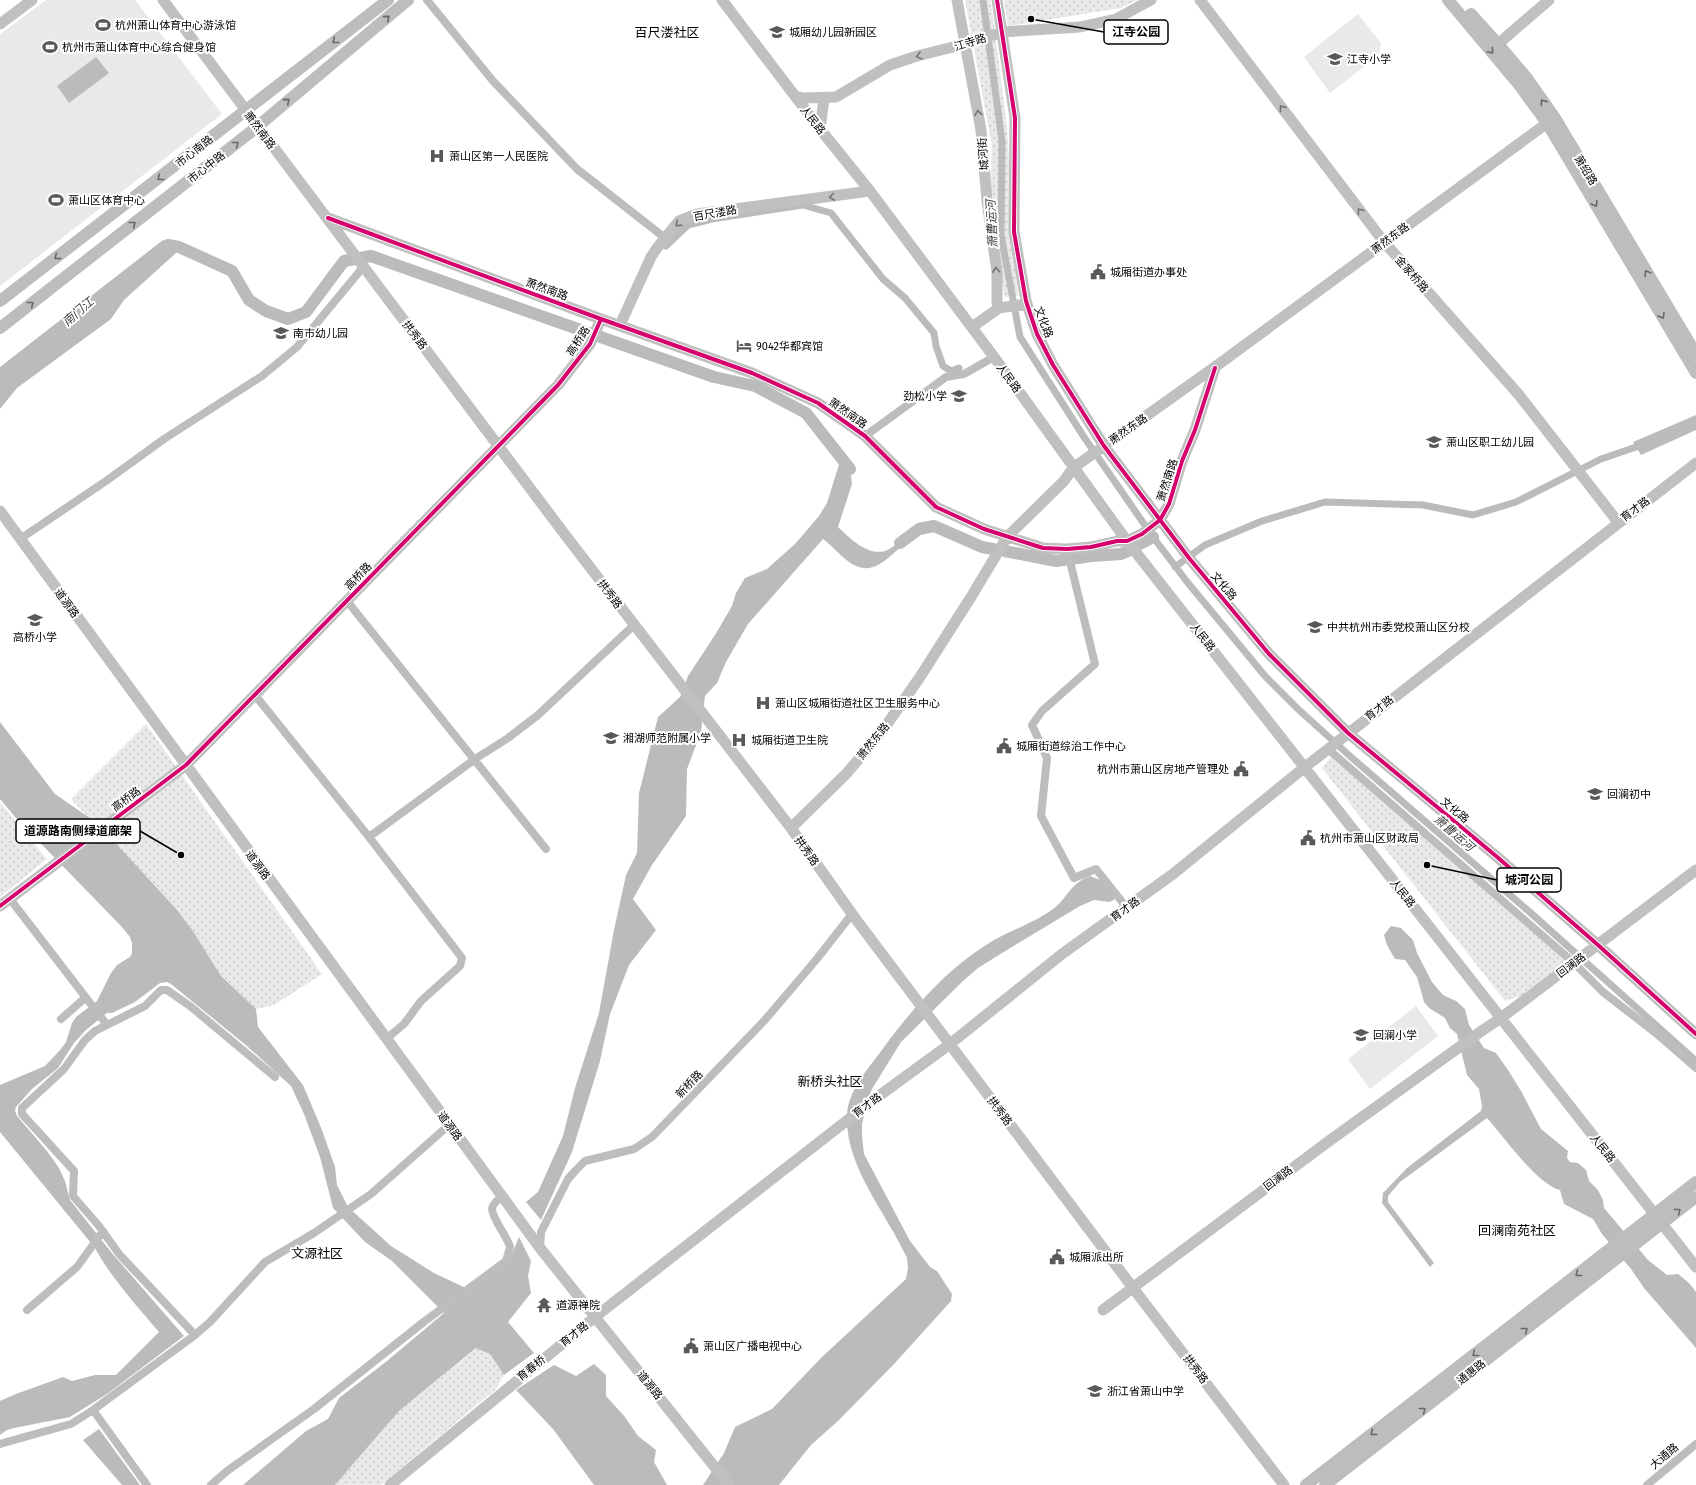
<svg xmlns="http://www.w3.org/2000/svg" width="1696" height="1485" font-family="'Fira Sans','Noto Sans SC',sans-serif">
	<defs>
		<pattern id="grass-dots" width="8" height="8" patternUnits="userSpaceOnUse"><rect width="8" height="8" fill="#e9e9e9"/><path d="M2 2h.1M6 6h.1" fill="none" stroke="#c6c6c6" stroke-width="1.8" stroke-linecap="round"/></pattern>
	</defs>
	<rect width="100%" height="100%" fill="#fff"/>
	<path fill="url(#grass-dots)" d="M 965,0 L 990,0 L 993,15 L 1007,128 L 1018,296 L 1004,297 L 990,195 L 992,146 Z
		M 1004,0 L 1137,0 L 1121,8 L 1008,26 Z
		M 146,724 L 322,974 L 274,1005 L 256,1009 L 221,976 L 193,931 L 178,911 L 71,799 Z
		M 1331,757 L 1568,962 L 1521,996 L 1505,1001 L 1322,768 Z
		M 0,802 L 47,859 L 0,897 Z
		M 477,1348 L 490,1354 L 504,1375 L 496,1389 L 381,1485 L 335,1485 L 399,1411 Z"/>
	<path fill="#e9e9e9" d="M 46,0 L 135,0 L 222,114 L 0,286 L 0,34 Z
		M 1358,14 L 1381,43 L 1379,55 L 1330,93 L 1304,57 Z
		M 1416,1006 L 1438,1036 L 1370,1089 L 1348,1059 Z"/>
	<path fill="#bbb" d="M 96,57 L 109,73 L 69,103 L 57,86 Z
		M 163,240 L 176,253 L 124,300 L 111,319 L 17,388 L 0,409 L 0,367 Z
		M 1696,415 L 1696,430 L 1641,455 L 1633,442 Z
		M 841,458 L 850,469 L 852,484 L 838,527 C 850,538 867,556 885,551 C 890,549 895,545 899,543 L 903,545 C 896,551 882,565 873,567 C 853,574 837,549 823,539 L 748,624 L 726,662 L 717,683 L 705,696 L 701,732 L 687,769 L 686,816 L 652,865 L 633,899 L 656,930 L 629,965 L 610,1014 L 600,1061 L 572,1152 L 541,1220 L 526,1202 L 538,1192 L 563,1136 L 575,1088 L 599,1013 L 614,930 L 626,875 L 637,853 L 639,793 L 658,717 L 680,697 L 688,676 L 715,635 L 732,606 L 736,593 L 745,578 L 767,569 L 795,544 L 819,516 L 827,503 Z
		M 0,722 L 55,794 L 97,823 L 109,836 L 178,911 L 193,931 L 221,976 L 256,1009 L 258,1027 L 303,1085 L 322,1130 L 335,1167 L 337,1185 L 348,1207 L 391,1246 L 434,1273 L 472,1291 L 509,1261 L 519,1237 L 531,1261 L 528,1276 L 531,1293 L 508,1322 L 534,1353 L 504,1375 L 490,1354 L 476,1348 L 399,1411 L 335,1485 L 243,1485 L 306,1431 L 328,1419 L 339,1398 L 387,1361 L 444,1313 L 392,1261 L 365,1242 L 333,1208 L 320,1157 L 304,1114 L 291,1086 L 247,1046 L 171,984 L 167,982 L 160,983 L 135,1002 L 112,1013 L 107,1013 L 86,1030 L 74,1043 L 58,1068 L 32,1089 L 16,1107 L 15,1111 L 17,1116 L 47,1151 L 59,1168 L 65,1181 L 70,1200 L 111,1252 L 184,1336 L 107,1394 L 70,1417 L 14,1428 L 7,1430 L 0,1435 L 0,1401 L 16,1394 L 63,1377 L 72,1381 L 95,1375 L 116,1375 L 159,1332 C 136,1305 112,1279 95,1248 L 0,1132 L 0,1085 L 45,1066 L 61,1049 L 66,1042 L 72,1023 L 76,1017 L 97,1001 L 111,973 L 117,965 L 130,957 L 132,953 L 132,943 L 130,937 L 121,926 L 15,817 L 0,799 Z
		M 1090,876 L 1100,880 L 1114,897 L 1114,900 L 1109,902 L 1094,900 L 1080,906 L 1002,953 L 978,968 L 963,981 L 901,1042 L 872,1089 L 868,1099 L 862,1124 L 862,1136 L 864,1154 L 910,1241 L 930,1267 L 937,1271 L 952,1294 L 951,1301 L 895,1363 L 838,1421 L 811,1445 L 779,1485 L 703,1485 L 724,1453 L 735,1427 L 772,1409 L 822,1357 L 906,1279 L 908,1268 L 907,1258 C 886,1212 845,1167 847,1115 C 848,1092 866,1071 879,1054 C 907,1015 944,971 986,945 C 1007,931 1033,924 1053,909 C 1068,898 1069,884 1090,876 Z
		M 1391,926 L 1401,928 L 1413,940 L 1417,953 L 1432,982 L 1443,995 L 1456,1001 L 1465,1009 L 1469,1025 L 1484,1048 L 1496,1053 L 1508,1070 L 1521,1091 L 1541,1129 L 1568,1151 L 1567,1158 L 1570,1162 L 1578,1163 L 1586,1170 L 1589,1181 L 1598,1190 L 1603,1200 L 1604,1208 L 1648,1260 L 1667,1275 L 1678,1274 L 1689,1283 L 1696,1292 L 1696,1348 L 1644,1288 L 1631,1269 L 1602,1234 L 1593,1219 L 1564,1204 L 1560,1190 C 1537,1184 1504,1137 1487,1118 L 1400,1182 L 1388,1196 L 1388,1202 L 1434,1263 L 1430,1267 L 1382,1203 L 1383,1193 L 1407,1168 L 1481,1111 L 1482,1106 L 1479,1089 L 1467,1075 L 1457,1034 L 1450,1028 L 1445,1018 L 1429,1008 L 1424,1002 L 1417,977 L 1405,960 L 1395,959 L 1387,945 L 1384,935 Z
		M 594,1364 L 606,1375 L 606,1396 L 625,1417 L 638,1436 L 656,1450 L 654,1462 L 667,1485 L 594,1485 L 553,1429 L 516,1390 L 554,1365 L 576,1376 Z
		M 99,1429 L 140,1485 L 122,1485 L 83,1440 Z"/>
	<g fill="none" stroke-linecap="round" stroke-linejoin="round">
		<path stroke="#bbb" stroke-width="7" d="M 983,0 L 1002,141 L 1001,235 L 1020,337 L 1084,437 L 1153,537 L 1188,583 L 1265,676 L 1299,710 L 1351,757 L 1533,915 L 1696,1061
			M 666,246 L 688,225 L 712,219 L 803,205 L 831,213 L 883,279 L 905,298 L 934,333 L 936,346 L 943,366 L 951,371 L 959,368
			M 1175,567 L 1205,545 L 1262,521 L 1325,502 L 1423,505 L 1473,515 L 1516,502 L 1601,459 L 1636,447"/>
		<path stroke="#bbb" stroke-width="12" d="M 168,245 L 179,247 L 232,271 L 249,300 L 266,311 L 288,319 L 306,312 L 344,261 L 371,256 L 714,377 L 755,386 L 806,413 L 850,469
			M 900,543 L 919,529 L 934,526 L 982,547 L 993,549
			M 1138,545 L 1153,537
			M 1005,551 L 1056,561 L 1092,556 L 1121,554 L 1128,551"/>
		<path stroke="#bdbdbd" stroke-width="8" d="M 427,0 L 493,81 L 577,169 L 665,238
			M 865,436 L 946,377 L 964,374 L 994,357
			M 20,539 L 106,481 L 164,439 L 262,376 L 297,347 L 364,266
			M 1067,549 L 1095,664 L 1042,711 L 1032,725 L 1047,758 L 1041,816 L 1074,878 L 1096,869 L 1127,908
			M 347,601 L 546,849
			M 255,695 L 369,837 L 462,958 L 460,966 L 421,1001 L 404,1024 L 386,1039
			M 1328,749 L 1574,963 L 1603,992 L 1657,1034 L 1696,1068
			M 369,837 L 475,759 L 508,738 L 538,715 L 634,625
			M 10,899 L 107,1025
			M 61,1019 L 85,998
			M 540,1248 L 541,1232 L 568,1179 L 576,1170 L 585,1161 L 634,1149 L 652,1137 L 764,1021 L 816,960 L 852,914
			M 27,1310 L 77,1267 L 103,1231
			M 195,1335 L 119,1254 L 99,1226 L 73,1196 L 74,1171 L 22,1114 L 22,1108 L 64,1069 L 85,1040 L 95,1031 L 145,1006 L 161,990 L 167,990 L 190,1006 L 275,1077
			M 93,1410 L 147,1485
			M 0,1444 L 71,1424 L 93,1410 L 195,1335 L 210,1322 L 265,1262 L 314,1233 L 355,1205 L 371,1194 L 449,1125
			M 211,1485 L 227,1471 L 314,1409 L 425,1321 L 506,1261 L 510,1247 C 507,1236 493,1220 492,1209 C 492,1204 498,1200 502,1196
			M 1647,1485 L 1696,1444"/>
		<path stroke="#c0c0c0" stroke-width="11" d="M 163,0 L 566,536 L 791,828 L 855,918 L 1133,1288 L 1284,1485
			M 722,0 L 820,129 L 870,191 L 994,357 L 1127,541 L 1696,1267
			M 957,0 L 981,130 L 987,201 L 997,272 L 997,302 L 999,308
			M 997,0 L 1015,118 L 1014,232 L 1026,301 L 1037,334 L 1053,365 L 1104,446 L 1189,558 L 1269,654 L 1348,733 L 1496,856 L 1598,945 L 1696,1034
			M 1200,0 L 1384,242 L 1519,395 L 1618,522
			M 0,24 L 32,0
			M 1498,44 L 1549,0
			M 795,96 L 803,98 L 836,97 L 890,65 L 917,56 L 957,46 L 1002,32 L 1080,27 L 1116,19 L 1151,0
			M 820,129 L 824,99
			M 328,218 L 601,319 L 752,373 L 818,403 L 865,436 L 936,507 L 984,529 L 1043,548 L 1067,549 L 1091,547 L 1117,541 L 1127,541 L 1142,534 L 1160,520 L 1169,504 L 1182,461 L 1195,430 L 1215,368
			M 620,325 L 651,257 L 657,248 L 679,221 L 697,214 L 870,191
			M 972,327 L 999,308 L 1027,304
			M 0,511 L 540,1248 L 729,1485
			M 791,828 L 847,773 L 883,730 L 920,677 L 971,597 L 1007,537 L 1064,481 L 1073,468 L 1219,364 L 1554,118
			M 0,906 L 186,765 L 558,385 L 590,344 L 601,319
			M 1103,1310 L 1329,1141 L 1483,1030 L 1501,1018 L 1696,870
			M 390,1485 L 595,1317 L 872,1101 L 950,1044 L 1062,954 L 1173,874 L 1305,767 L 1696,463"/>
		<path stroke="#bdbdbd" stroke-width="12" d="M 1448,0 L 1520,86 L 1547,123 L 1696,373
			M 1471,14 L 1498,44 L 1526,77 L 1555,118 L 1696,354
			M 0,301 L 388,0
			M 0,328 L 257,127 L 408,0
			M 1306,1485 L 1696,1182
			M 1325,1485 L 1696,1197"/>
		<g stroke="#fff" stroke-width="6">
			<path id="cycleway" d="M 997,0 L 1015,118 L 1014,232 L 1026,301 L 1037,334 L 1053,365 L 1104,446 L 1189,558 L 1269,654 L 1348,733 L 1496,856 L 1598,945 L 1696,1034
				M 328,218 L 601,319 L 752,373 L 818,403 L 865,436 L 936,507 L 984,529 L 1043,548 L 1067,549 L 1091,547 L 1117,541 L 1127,541 L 1142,534 L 1160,520 L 1169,504 L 1182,461 L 1195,430 L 1215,368
				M 0,906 L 186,765 L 558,385 L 590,344 L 601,319"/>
		</g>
		<use href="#cycleway" stroke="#d6006c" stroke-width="4"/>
	</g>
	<defs><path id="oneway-chevron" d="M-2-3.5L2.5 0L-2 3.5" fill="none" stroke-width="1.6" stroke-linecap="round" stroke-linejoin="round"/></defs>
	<g stroke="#686868">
		<use href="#oneway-chevron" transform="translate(387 18) rotate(-40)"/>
		<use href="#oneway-chevron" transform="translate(335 41) rotate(142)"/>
		<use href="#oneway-chevron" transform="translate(1491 51) rotate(50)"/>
		<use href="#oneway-chevron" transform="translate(287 101) rotate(-40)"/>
		<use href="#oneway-chevron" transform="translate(1543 102) rotate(-125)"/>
		<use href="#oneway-chevron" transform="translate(236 144) rotate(-38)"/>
		<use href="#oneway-chevron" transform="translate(160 178) rotate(142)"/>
		<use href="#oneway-chevron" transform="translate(1595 204) rotate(60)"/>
		<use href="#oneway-chevron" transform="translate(133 224) rotate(-38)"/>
		<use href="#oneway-chevron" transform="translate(57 257) rotate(143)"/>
		<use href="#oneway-chevron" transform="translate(1647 273) rotate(-121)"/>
		<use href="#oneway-chevron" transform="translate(31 304) rotate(-38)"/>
		<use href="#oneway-chevron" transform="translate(1662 316) rotate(59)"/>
		<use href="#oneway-chevron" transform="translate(1678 1211) rotate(-38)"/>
		<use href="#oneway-chevron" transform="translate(1578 1274) rotate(142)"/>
		<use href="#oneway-chevron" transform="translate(1525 1330) rotate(-38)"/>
		<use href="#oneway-chevron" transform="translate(1475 1354) rotate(142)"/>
		<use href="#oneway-chevron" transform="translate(1423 1410) rotate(-38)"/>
		<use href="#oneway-chevron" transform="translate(1373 1433) rotate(142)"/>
	</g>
	<g stroke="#737373">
		<use href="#oneway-chevron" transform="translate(919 56) rotate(165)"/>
		<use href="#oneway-chevron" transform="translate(1282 108) rotate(-127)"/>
		<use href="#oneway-chevron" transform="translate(978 113) rotate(-100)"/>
		<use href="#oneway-chevron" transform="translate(832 197) rotate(172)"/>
		<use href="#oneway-chevron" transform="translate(1360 211) rotate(-127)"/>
		<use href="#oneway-chevron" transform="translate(678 224) rotate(139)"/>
		<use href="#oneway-chevron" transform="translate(996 270) rotate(-95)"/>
	</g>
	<defs>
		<g id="stadium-bare" transform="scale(1.2)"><path d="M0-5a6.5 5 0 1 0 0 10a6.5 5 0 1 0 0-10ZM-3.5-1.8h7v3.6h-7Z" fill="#595959" stroke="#fff" stroke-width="2.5" paint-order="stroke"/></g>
		<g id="school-bare" transform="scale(1.2)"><path d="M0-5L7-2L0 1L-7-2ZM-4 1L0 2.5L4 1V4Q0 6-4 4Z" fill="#595959" stroke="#fff" stroke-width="2.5" paint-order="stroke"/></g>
		<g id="hospital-bare" transform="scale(1.2)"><path d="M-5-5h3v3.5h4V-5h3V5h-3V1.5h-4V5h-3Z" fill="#595959" stroke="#fff" stroke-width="2.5" paint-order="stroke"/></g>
		<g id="civic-bare" transform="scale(1.2)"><path d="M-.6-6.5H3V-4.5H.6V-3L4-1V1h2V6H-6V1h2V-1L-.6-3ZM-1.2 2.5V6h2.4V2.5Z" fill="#595959" stroke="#fff" stroke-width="2.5" paint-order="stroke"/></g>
		<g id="hotel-bare" transform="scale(1.2)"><path d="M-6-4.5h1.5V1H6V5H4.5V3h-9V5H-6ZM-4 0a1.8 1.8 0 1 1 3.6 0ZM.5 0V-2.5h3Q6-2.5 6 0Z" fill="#595959" stroke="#fff" stroke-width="2.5" paint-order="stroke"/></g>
		<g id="temple-bare" transform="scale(1.2)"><path d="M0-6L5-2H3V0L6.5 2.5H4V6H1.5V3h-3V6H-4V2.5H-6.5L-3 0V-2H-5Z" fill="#595959" stroke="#fff" stroke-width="2.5" paint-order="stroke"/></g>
	</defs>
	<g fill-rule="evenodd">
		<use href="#stadium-bare" x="103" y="25"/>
		<use href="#school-bare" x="777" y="32"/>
		<use href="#stadium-bare" x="50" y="47"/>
		<use href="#school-bare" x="1335" y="59"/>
		<use href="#hospital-bare" x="437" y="156"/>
		<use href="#stadium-bare" x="56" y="200"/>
		<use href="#civic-bare" x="1098" y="272"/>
		<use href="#school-bare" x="281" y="333"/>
		<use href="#hotel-bare" x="744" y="346"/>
		<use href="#school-bare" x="959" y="396"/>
		<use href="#school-bare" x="1434" y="442"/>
		<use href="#school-bare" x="35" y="620"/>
		<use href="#school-bare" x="1315" y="627"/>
		<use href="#hospital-bare" x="763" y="703"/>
		<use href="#school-bare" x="611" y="738"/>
		<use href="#hospital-bare" x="739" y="740"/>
		<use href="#civic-bare" x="1004" y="746"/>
		<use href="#civic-bare" x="1241" y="769"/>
		<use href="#school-bare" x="1595" y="794"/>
		<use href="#civic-bare" x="1308" y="838"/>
		<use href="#school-bare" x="1361" y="1035"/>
		<use href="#civic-bare" x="1057" y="1257"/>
		<use href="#temple-bare" x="544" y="1305"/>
		<use href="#civic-bare" x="691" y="1346"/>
		<use href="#school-bare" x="1095" y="1391"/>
	</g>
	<g text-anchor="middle" stroke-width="4" stroke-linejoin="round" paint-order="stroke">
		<g font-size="11" fill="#000" stroke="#fff" text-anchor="start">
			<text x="115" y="29">杭州萧山体育中心游泳馆</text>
			<text x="789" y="36">城厢幼儿园新园区</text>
			<text x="62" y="51">杭州市萧山体育中心综合健身馆</text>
			<text x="1347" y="63">江寺小学</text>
			<text x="449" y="160">萧山区第一人民医院</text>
			<text x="68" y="204">萧山区体育中心</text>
			<text x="1110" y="276">城厢街道办事处</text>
			<text x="293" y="337">南市幼儿园</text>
			<text x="756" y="350">9042华都宾馆</text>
			<text x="947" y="400" text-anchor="end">劲松小学</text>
			<text x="1446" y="446">萧山区职工幼儿园</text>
			<text x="1327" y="631">中共杭州市委党校萧山区分校</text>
			<text x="35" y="641" text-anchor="middle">高桥小学</text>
			<text x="775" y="707">萧山区城厢街道社区卫生服务中心</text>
			<text x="623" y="742">湘湖师范附属小学</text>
			<text x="751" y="744">城厢街道卫生院</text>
			<text x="1016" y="750">城厢街道综治工作中心</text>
			<text x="1229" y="773" text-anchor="end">杭州市萧山区房地产管理处</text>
			<text x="1607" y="798">回澜初中</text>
			<text x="1320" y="842">杭州市萧山区财政局</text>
			<text x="1373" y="1039">回澜小学</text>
			<text x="1069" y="1261">城厢派出所</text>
			<text x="556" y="1309">道源禅院</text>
			<text x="703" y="1350">萧山区广播电视中心</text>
			<text x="1107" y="1395">浙江省萧山中学</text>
		</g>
		<g font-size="11" fill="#000" stroke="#fff">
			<text transform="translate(970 42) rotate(-17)" y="4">江寺路</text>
			<text transform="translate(813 120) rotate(52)" y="4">人民路</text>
			<text transform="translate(260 130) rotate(53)" y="4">萧然南路</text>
			<text transform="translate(194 151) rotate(-38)" y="4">市心南路</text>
			<text transform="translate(983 154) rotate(-94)" y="4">城河街</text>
			<text transform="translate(206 167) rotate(-38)" y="4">市心中路</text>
			<text transform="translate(1586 170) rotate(59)" y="4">萧绍路</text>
			<text transform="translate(715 213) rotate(-10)" y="4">百尺溇路</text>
			<text transform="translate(1390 238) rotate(-36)" y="4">萧然东路</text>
			<text transform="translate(1412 274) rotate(49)" y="4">金家桥路</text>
			<text transform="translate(547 289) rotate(20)" y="4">萧然南路</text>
			<text transform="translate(1044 322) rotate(69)" y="4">文化路</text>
			<text transform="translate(415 335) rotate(53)" y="4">拱秀路</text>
			<text transform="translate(578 341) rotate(-57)" y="4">高桥路</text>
			<text transform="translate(1009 378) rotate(54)" y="4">人民路</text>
			<text transform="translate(848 413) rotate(35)" y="4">萧然南路</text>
			<text transform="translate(1128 429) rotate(-35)" y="4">萧然东路</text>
			<text transform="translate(1167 480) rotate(-72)" y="4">萧然南路</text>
			<text transform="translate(1635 509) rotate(-37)" y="4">育才路</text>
			<text transform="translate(358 576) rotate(-46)" y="4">高桥路</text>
			<text transform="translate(1224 586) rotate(50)" y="4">文化路</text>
			<text transform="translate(610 594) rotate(53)" y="4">拱秀路</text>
			<text transform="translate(67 603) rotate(54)" y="4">道源路</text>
			<text transform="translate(1203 637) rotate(52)" y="4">人民路</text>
			<text transform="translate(1379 708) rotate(-38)" y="4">育才路</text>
			<text transform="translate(873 741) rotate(-51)" y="4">萧然东路</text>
			<text transform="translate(126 799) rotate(-37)" y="4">高桥路</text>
			<text transform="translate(1455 810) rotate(40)" y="4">文化路</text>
			<text transform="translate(807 851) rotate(55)" y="4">拱秀路</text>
			<text transform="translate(258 865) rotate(54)" y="4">道源路</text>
			<text transform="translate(1403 893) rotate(52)" y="4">人民路</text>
			<text transform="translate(1125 909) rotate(-36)" y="4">育才路</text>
			<text transform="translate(1571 965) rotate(-37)" y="4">回澜路</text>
			<text transform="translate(689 1084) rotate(-46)" y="4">新桥路</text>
			<text transform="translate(867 1105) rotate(-37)" y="4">育才路</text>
			<text transform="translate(1000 1111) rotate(53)" y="4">拱秀路</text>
			<text transform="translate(450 1126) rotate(54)" y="4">道源路</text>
			<text transform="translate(1603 1148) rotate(52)" y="4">人民路</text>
			<text transform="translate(1278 1178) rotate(-37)" y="4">回澜路</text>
			<text transform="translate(574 1334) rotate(-39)" y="4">育才路</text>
			<text transform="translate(531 1368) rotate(-39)" y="4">育春桥</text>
			<text transform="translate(1196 1369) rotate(53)" y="4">拱秀路</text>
			<text transform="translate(1471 1372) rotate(-38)" y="4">通惠路</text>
			<text transform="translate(650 1385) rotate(51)" y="4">道源路</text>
			<text transform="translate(1664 1456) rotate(-40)" y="4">大通路</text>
		</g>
		<g font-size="12" font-style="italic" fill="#3f3f3f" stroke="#fff">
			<text transform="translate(992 224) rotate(-93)" y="4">萧曹运河</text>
			<text transform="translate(78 312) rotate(-41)" y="4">南门江</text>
			<text transform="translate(1454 833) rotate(41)" y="4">萧曹运河</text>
		</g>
		<g font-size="13" fill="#000" stroke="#fff">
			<text x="667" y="37">百尺溇社区</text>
			<text x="830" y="1086">新桥头社区</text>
			<text x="1517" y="1235">回澜南苑社区</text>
			<text x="317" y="1258">文源社区</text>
		</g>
	</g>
	<path fill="none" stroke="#000" stroke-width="1.5" d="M1031 19L1104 32M181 855L140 831M1427 865L1497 880"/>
	<g fill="#000" stroke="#fff" stroke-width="1.5">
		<circle cx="1031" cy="19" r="4"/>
		<circle cx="181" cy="855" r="4"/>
		<circle cx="1427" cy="865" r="4"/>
	</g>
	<g fill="#fff" stroke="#000" stroke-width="1.5">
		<rect x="1104" y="20" width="64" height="24" rx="4"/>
		<rect x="16" y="819" width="124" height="24" rx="4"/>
		<rect x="1497" y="868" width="64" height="24" rx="4"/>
	</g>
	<g font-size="12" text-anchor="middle" font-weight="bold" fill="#000">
		<text x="1136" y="36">江寺公园</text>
		<text x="78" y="835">道源路南侧绿道廊架</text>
		<text x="1529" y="884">城河公园</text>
	</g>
</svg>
